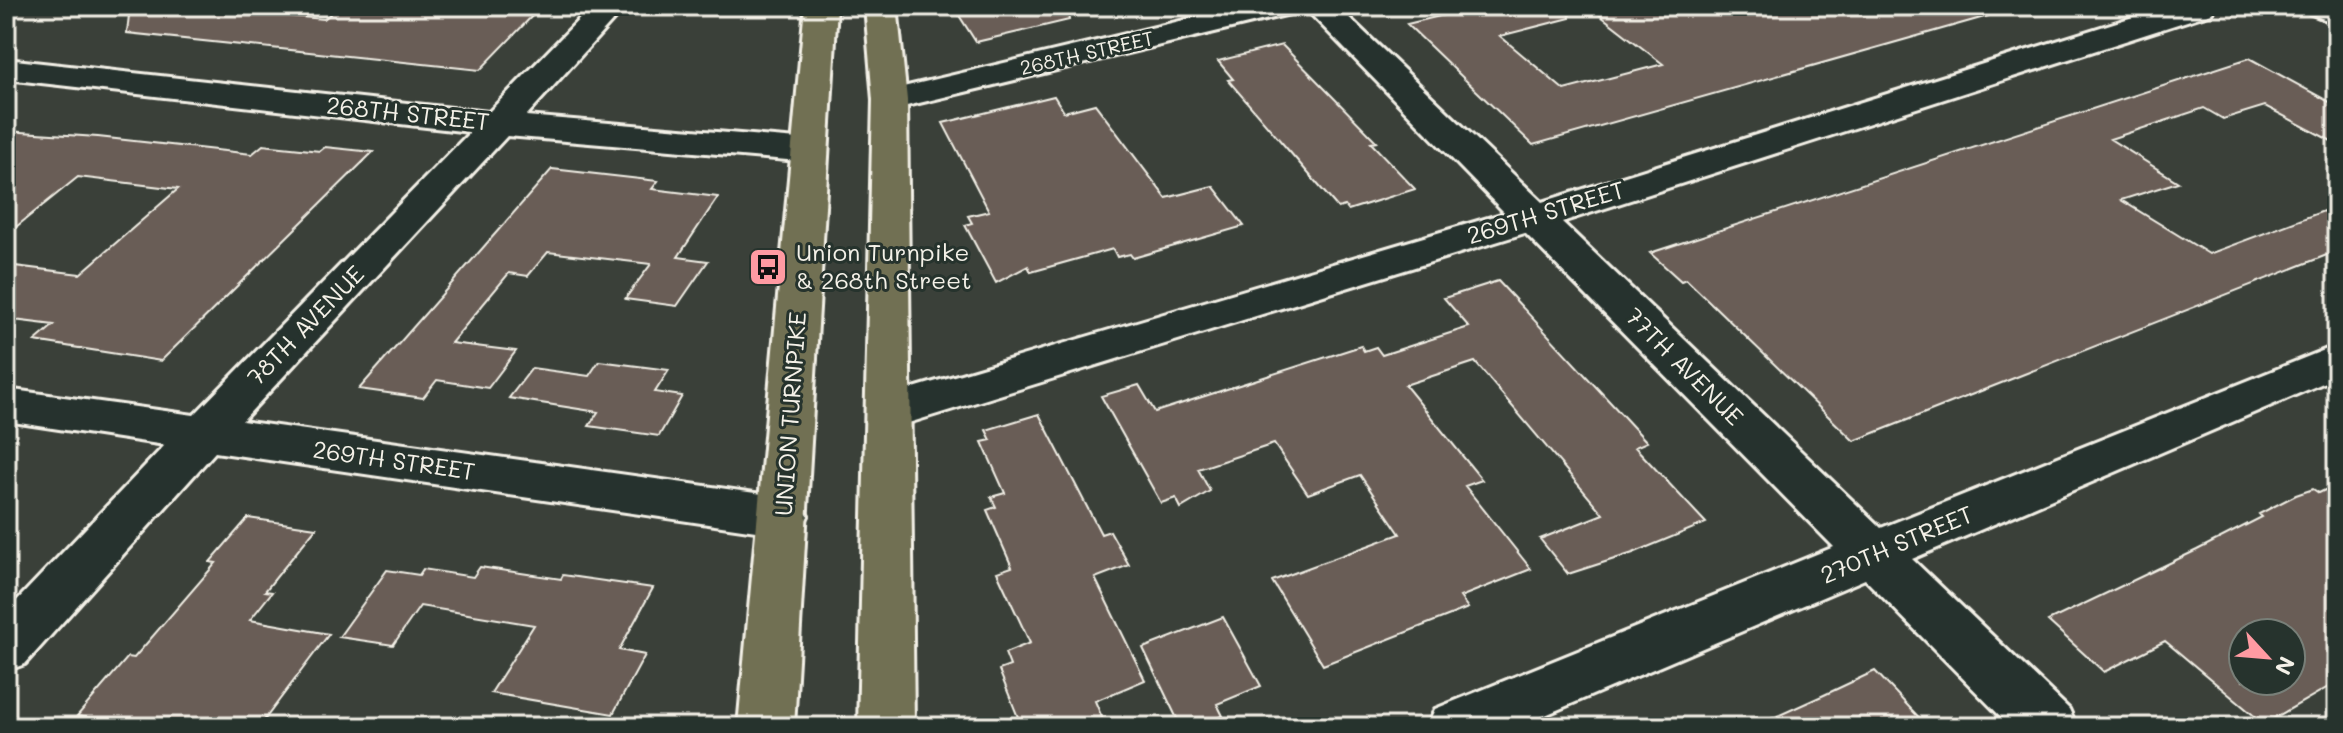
<svg xmlns="http://www.w3.org/2000/svg" width="2343" height="733" font-family="Mali,sans-serif">
	<rect width="100%" height="100%" fill="#3a4039"/>
	<filter id="ink" filterUnits="userSpaceOnUse"><feTurbulence type="fractalNoise" baseFrequency=".0125" numOctaves="2"/><feDisplacementMap in="SourceGraphic" scale="16" xChannelSelector="R" yChannelSelector="G"/><feConvolveMatrix kernelMatrix="1 2 1 2 8 2 1 2 1" color-interpolation-filters="sRGB"/></filter>
	<g filter="url(#ink)">
		<path fill="#695d56" stroke="#f4f1e8" stroke-width="2" fill-rule="evenodd" d="M 130,6 L 178,6 L 324,19 L 340,6 L 465,6 L 536,12 L 480,70 L 127,33 Z
			M 953,6 L 1067,6 L 1069,20 L 976,42 Z
			M 1481,6 L 1569,6 L 1570,18 L 1500,36 L 1564,90 L 1663,64 L 1588,6 L 1986,6 L 1988,16 L 1533,145 L 1407,24 Z
			M 1282,45 L 1377,142 L 1371,143 L 1415,189 L 1348,210 L 1345,206 L 1338,208 L 1228,80 L 1233,79 L 1218,61 Z
			M 2249,58 L 2337,106 L 2337,144 L 2265,106 L 2223,119 L 2204,108 L 2110,139 L 2178,182 L 2121,200 L 2209,254 L 2337,206 L 2337,251 L 1854,441 L 1686,279 L 1681,281 L 1650,253 Z
			M 1054,96 L 1064,112 L 1095,104 L 1166,198 L 1213,186 L 1244,226 L 1133,258 L 1130,254 L 1117,257 L 1113,249 L 1031,272 L 1028,266 L 996,283 L 965,225 L 972,223 L 968,216 L 989,211 L 943,123 Z
			M 6,131 L 98,137 L 252,154 L 263,145 L 320,151 L 325,147 L 373,152 L 161,361 L 35,341 L 54,325 L 6,319 L 6,265 L 80,274 L 178,189 L 78,177 L 6,235 Z
			M 552,169 L 658,181 L 652,189 L 718,197 L 678,257 L 708,261 L 677,306 L 625,299 L 651,264 L 548,252 L 528,276 L 509,273 L 451,343 L 516,351 L 488,388 L 437,380 L 423,398 L 359,389 Z
			M 1498,281 L 1647,442 L 1635,447 L 1706,523 L 1633,553 L 1568,574 L 1540,539 L 1603,514 L 1475,362 L 1405,385 L 1482,480 L 1465,486 L 1531,569 L 1460,597 L 1468,608 L 1323,665 L 1272,581 L 1400,534 L 1360,475 L 1308,494 L 1274,444 L 1198,469 L 1210,491 L 1181,508 L 1176,498 L 1161,503 L 1101,396 L 1139,385 L 1155,412 L 1361,346 L 1364,351 L 1376,347 L 1382,355 L 1469,327 L 1444,298 Z
			M 599,361 L 669,370 L 655,392 L 682,396 L 659,436 L 589,426 L 598,412 L 509,398 L 532,368 L 589,376 Z
			M 1039,414 L 1101,534 L 1110,531 L 1129,565 L 1095,578 L 1145,680 L 1095,701 L 1106,727 L 1022,727 L 999,670 L 1010,666 L 1005,653 L 1030,643 L 997,572 L 1012,567 L 987,510 L 996,507 L 991,497 L 1005,493 L 982,442 L 991,440 L 986,430 Z
			M 2337,484 L 2337,682 L 2264,724 L 2165,641 L 2104,672 L 2048,621 L 2197,550 L 2262,517 L 2259,514 L 2296,495 L 2313,489 L 2319,493 ZM 2243,633 L 2291,633 L 2291,681 L 2243,681 Z
			M 248,518 L 316,528 L 265,591 L 272,592 L 250,620 L 329,634 L 259,727 L 141,727 L 77,716 L 128,657 L 134,658 L 216,563 L 210,562 Z
			M 480,567 L 561,579 L 563,575 L 653,588 L 619,650 L 645,655 L 613,714 L 491,693 L 534,625 L 420,606 L 393,645 L 339,637 L 387,570 L 419,575 L 423,569 L 473,577 Z
			M 1223,617 L 1261,686 L 1217,704 L 1223,716 L 1194,727 L 1181,727 L 1143,648 Z
			M 1875,671 L 1928,727 L 1753,727 L 1824,695 Z"/>
		<g fill="none" stroke-linecap="round" stroke-linejoin="round">
			<g stroke="#f4f1e8" stroke-width="6">
				<path id="minor" d="M 592,6 L 626,6 L 526,116 L 810,140 L 823,143 L 828,151 L 823,159 L 810,162 L 507,136 L 242,421 L 783,497 L 800,502 L 808,516 L 800,530 L 783,535 L 215,452 L 25,664 L 6,671 L 6,612 L 165,445 L 6,421 L 6,389 L 194,415 L 470,132 L 6,79 L 6,59 L 489,112 Z
					M 1243,6 L 1299,6 L 1294,13 L 890,110 L 878,107 L 873,100 L 878,93 Z
					M 1303,6 L 1337,6 L 1542,202 L 2168,6 L 2217,6 L 2212,13 L 1562,222 L 1881,528 L 2337,345 L 2337,377 L 1912,559 L 2069,709 L 2077,727 L 2011,727 L 1865,579 L 1517,727 L 1427,727 L 1435,709 L 1834,547 L 1525,233 L 889,429 L 873,424 L 866,412 L 873,400 L 1505,213 Z
					M 2304,6 L 2337,6 L 2337,24 L 2309,13 Z"/>
			</g>
			<g stroke="#f4f1e8" stroke-width="6">
				<path id="major" d="M 805,6 L 837,6 L 794,727 L 738,727 Z
					M 865,6 L 897,6 L 907,100 L 914,727 L 858,727 L 873,100 Z"/>
			</g>
			<use href="#minor" fill="#26332d" fill-rule="evenodd"/>
			<use href="#major" fill="#716f52" fill-rule="evenodd"/>
		</g>
	</g>
	<defs>
		<g id="bus-square" transform="scale(2)"><rect x="-9" y="-9" width="18" height="18" rx="4" fill="#ff9aa2" stroke="#26332d"/><path d="M-5-6H5V4H4V6H2V4H-2V6H-4V4H-5ZM-3.5-4V0h7V-4ZM-3.5 1.2v1.5H-2V1.2ZM2 1.2v1.5H3.5V1.2Z" fill="#111"/></g>
	</defs>
	<g fill-rule="evenodd">
		<use href="#bus-square" x="768" y="267"/>
	</g>
	<g text-anchor="middle" stroke-width="6" stroke-linejoin="round" paint-order="stroke">
		<g font-size="20" fill="#f4f1e8" stroke="#26332d">
			<text transform="translate(1087 53) rotate(-13)" y="7">268TH STREET</text>
		</g>
		<g font-size="24" fill="#f4f1e8" stroke="#26332d">
			<text transform="translate(408 114) rotate(6)" y="8">268TH STREET</text>
			<text transform="translate(1546 213) rotate(-17)" y="8">269TH STREET</text>
			<text transform="translate(306 326) rotate(-46)" y="8">78TH AVENUE</text>
			<text transform="translate(1684 367) rotate(45)" y="8">77TH AVENUE</text>
			<text transform="translate(791 414) rotate(-86)" y="8">UNION TURNPIKE</text>
			<text transform="translate(394 461) rotate(8)" y="8">269TH STREET</text>
			<text transform="translate(1897 545) rotate(-23)" y="8">270TH STREET</text>
		</g>
		<g font-size="24" fill="#f4f1e8" stroke="#26332d" text-anchor="start">
			<text x="796" y="261">Union Turnpike<tspan x="796" dy="28">&amp; 268th Street</tspan></text>
		</g>
	</g>
	<rect width="2343" height="733" fill="none" stroke="#26332d" stroke-width="32"/>
	<rect x="16" y="16" width="2311" height="701" fill="none" stroke="#f4f1e8" stroke-width="3" filter="url(#ink)"/>
	<g transform="translate(2267 657) rotate(116)"><circle r="38" fill="#26332d" stroke="#787f78" stroke-width="2"/>
	<path d="M0-6L14 30L0 20L-14 30Z" fill="#ff9aa2"/>
	<text y="-12" font-size="22" font-weight="bold" text-anchor="middle" fill="#f4f1e8">N</text>
	</g>
</svg>
